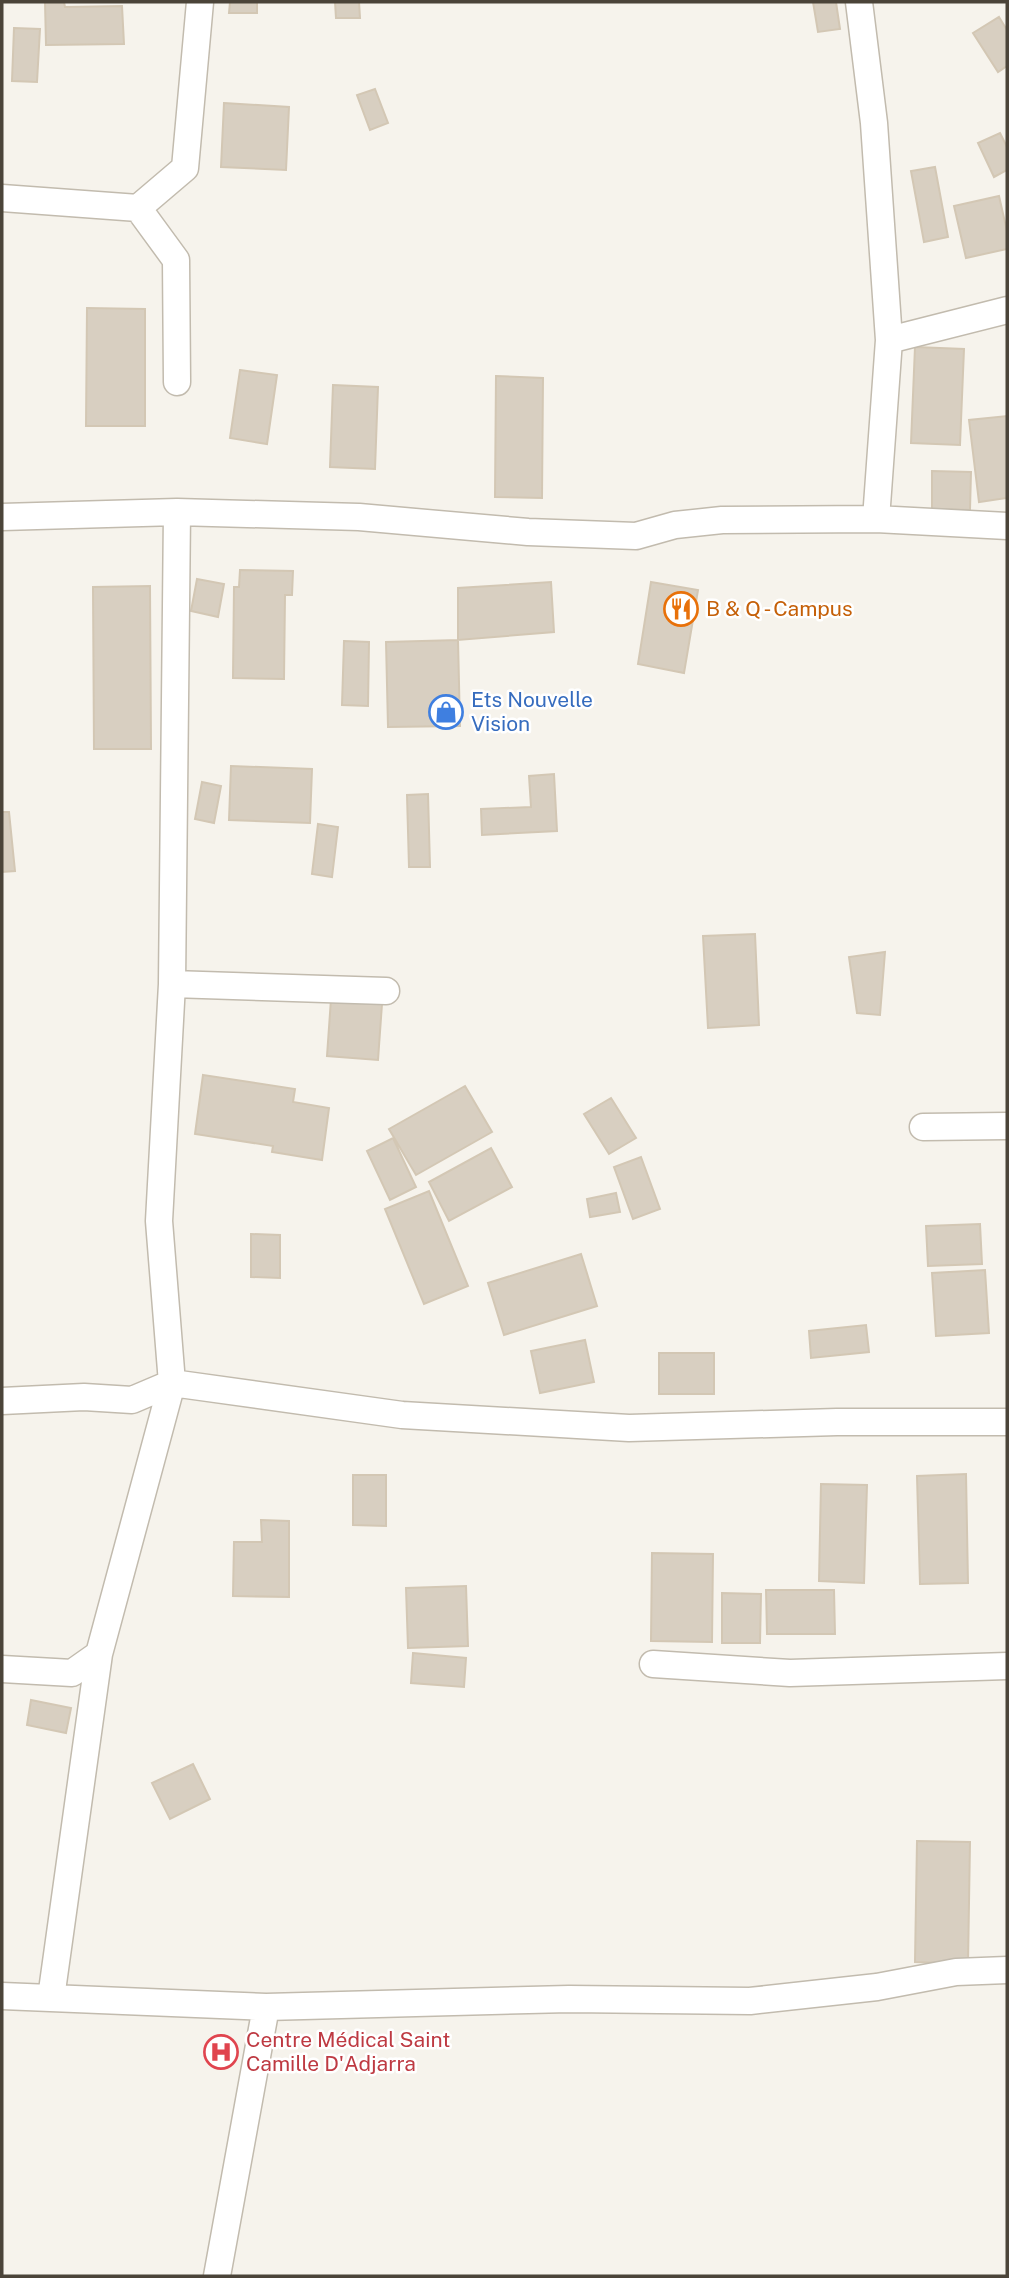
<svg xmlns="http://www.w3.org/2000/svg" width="1009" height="2278" font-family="'Public Sans',sans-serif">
	<rect width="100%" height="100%" fill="#f6f3ec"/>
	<path fill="#d8cfc1" stroke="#d3c7b4" stroke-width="2" d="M 45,2 L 64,2 L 65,7 L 122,6 L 124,44 L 46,45 Z
		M 230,2 L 257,2 L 257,13 L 229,13 Z
		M 335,2 L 359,2 L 360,18 L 336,18 Z
		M 813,2 L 836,2 L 840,29 L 818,32 Z
		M 999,17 L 1007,30 L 1007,66 L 998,72 L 973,33 Z
		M 14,28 L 40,29 L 37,82 L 12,81 Z
		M 375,89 L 388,123 L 370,130 L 357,95 Z
		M 224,103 L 289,107 L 286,170 L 221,167 Z
		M 1000,133 L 1007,147 L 1007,170 L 994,177 L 978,143 Z
		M 935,167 L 948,237 L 924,242 L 911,171 Z
		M 999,196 L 1007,231 L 1007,249 L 966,258 L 954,206 Z
		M 87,308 L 145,309 L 145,426 L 86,426 Z
		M 915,347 L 964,349 L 960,445 L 911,443 Z
		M 240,370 L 277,375 L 267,444 L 230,438 Z
		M 496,376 L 543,378 L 542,498 L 495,497 Z
		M 333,385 L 378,387 L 375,469 L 330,467 Z
		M 1007,416 L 1007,498 L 979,502 L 969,420 Z
		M 932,471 L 971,472 L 970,510 L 932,509 Z
		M 240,570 L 293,571 L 292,595 L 285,595 L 284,679 L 233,678 L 234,587 L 239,587 Z
		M 197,579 L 224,584 L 218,617 L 191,611 Z
		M 551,582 L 554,632 L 458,640 L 458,588 Z
		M 651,582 L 698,590 L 684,673 L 638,664 Z
		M 150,586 L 151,749 L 94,749 L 93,587 Z
		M 458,640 L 460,726 L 388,727 L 386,642 Z
		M 344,641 L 369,642 L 368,706 L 342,705 Z
		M 231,766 L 312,769 L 310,823 L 229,820 Z
		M 554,774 L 557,831 L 482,835 L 481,809 L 531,807 L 529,776 Z
		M 202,782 L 221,786 L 214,823 L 195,819 Z
		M 428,794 L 430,867 L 409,867 L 407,795 Z
		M 2,812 L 9,812 L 15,871 L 2,872 Z
		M 318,824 L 338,827 L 332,877 L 312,874 Z
		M 755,934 L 759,1025 L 708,1028 L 703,936 Z
		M 885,952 L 880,1015 L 857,1013 L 849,957 Z
		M 331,999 L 382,1004 L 378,1060 L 327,1056 Z
		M 203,1075 L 295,1089 L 293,1102 L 329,1108 L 322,1160 L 272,1152 L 273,1146 L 195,1134 Z
		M 465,1086 L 492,1132 L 416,1175 L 389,1129 Z
		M 611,1098 L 636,1138 L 609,1154 L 584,1114 Z
		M 393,1138 L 416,1187 L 390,1200 L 367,1151 Z
		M 491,1148 L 512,1187 L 449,1221 L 429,1182 Z
		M 641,1157 L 660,1209 L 633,1219 L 614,1167 Z
		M 429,1191 L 468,1286 L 424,1304 L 385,1209 Z
		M 616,1193 L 620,1212 L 590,1217 L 587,1199 Z
		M 980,1224 L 982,1264 L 928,1266 L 926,1226 Z
		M 251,1234 L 280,1235 L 280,1278 L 251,1277 Z
		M 581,1254 L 597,1306 L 504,1335 L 488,1283 Z
		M 985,1270 L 989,1333 L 936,1336 L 932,1273 Z
		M 866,1325 L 869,1352 L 811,1358 L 809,1331 Z
		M 585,1340 L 594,1382 L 540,1393 L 531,1351 Z
		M 659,1353 L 714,1353 L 714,1394 L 659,1394 Z
		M 966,1474 L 968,1583 L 920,1584 L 917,1476 Z
		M 353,1475 L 386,1475 L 386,1526 L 353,1525 Z
		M 821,1484 L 867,1485 L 864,1583 L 819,1581 Z
		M 261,1520 L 289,1521 L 289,1597 L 233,1596 L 234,1542 L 262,1542 Z
		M 652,1553 L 713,1554 L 712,1642 L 651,1641 Z
		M 466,1586 L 468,1646 L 408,1648 L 406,1588 Z
		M 766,1590 L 834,1590 L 835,1634 L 767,1634 Z
		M 722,1593 L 761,1594 L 760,1643 L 722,1643 Z
		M 413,1653 L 466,1658 L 464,1687 L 411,1683 Z
		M 31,1700 L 71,1708 L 66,1733 L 27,1725 Z
		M 193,1764 L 210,1799 L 170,1819 L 152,1783 Z
		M 917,1841 L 970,1842 L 968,1964 L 915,1962 Z"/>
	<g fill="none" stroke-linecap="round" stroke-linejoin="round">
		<g stroke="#c2bbae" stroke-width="29">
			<path id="street" d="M 859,2 L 874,123 L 889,340 L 876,519
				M 2,198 L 138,208 L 176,260 L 177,382
				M 138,208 L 185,168 L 200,2
				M 889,340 L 1007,310
				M 2,517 L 177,512 L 359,517 L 528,532 L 636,536 L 675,525 L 722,520 L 876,519 L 1007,526
				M 172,984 L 386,991
				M 923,1127 L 1007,1126
				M 2,1401 L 84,1397 L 132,1400 L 172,1383 L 402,1415 L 629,1428 L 837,1422 L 1007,1422
				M 653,1664 L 790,1673 L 1007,1666
				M 2,1669 L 72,1673 L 99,1654
				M 2,1996 L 266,2007 L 569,1999 L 750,2001 L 877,1987 L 956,1972 L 1007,1970
				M 51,1998 L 99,1654 L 172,1383 L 159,1221 L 172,984 L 177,512
				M 217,2276 L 266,2007"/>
		</g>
		<use href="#street" stroke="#fff" stroke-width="26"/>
	</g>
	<defs>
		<g id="restaurant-ring" transform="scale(1.75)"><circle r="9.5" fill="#fff" stroke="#e8710a" stroke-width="1.5"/><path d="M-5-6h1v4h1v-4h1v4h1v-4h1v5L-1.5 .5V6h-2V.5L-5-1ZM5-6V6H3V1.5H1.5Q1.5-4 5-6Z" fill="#e8710a"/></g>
		<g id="shop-ring" transform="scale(1.75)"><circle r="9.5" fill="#fff" stroke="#3f7fe0" stroke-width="1.5"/><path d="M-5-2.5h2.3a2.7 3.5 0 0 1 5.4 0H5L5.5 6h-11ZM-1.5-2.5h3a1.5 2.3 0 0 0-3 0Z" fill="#3f7fe0"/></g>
		<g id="hospital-ring" transform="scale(1.75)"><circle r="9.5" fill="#fff" stroke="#e0444e" stroke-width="1.5"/><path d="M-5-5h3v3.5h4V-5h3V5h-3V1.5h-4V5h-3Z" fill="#e0444e"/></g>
	</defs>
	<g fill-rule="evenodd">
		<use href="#restaurant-ring" x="681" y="609"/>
		<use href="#shop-ring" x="446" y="712"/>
		<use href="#hospital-ring" x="221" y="2052"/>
	</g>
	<g text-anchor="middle" stroke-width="5" stroke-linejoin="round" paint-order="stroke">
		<g font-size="21" fill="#c56008" stroke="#fff" text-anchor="start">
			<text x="706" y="616">B &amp; Q - Campus</text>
		</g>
		<g font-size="21" fill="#366cbe" stroke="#fff" text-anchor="start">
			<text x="471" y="707">Ets Nouvelle<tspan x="471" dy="24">Vision</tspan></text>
		</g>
		<g font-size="21" fill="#be3a42" stroke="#fff" text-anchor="start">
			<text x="246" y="2047">Centre Médical Saint<tspan x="246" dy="24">Camille D'Adjarra</tspan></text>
		</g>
	</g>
	<rect width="1009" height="2278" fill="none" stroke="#4b4439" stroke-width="7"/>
</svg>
